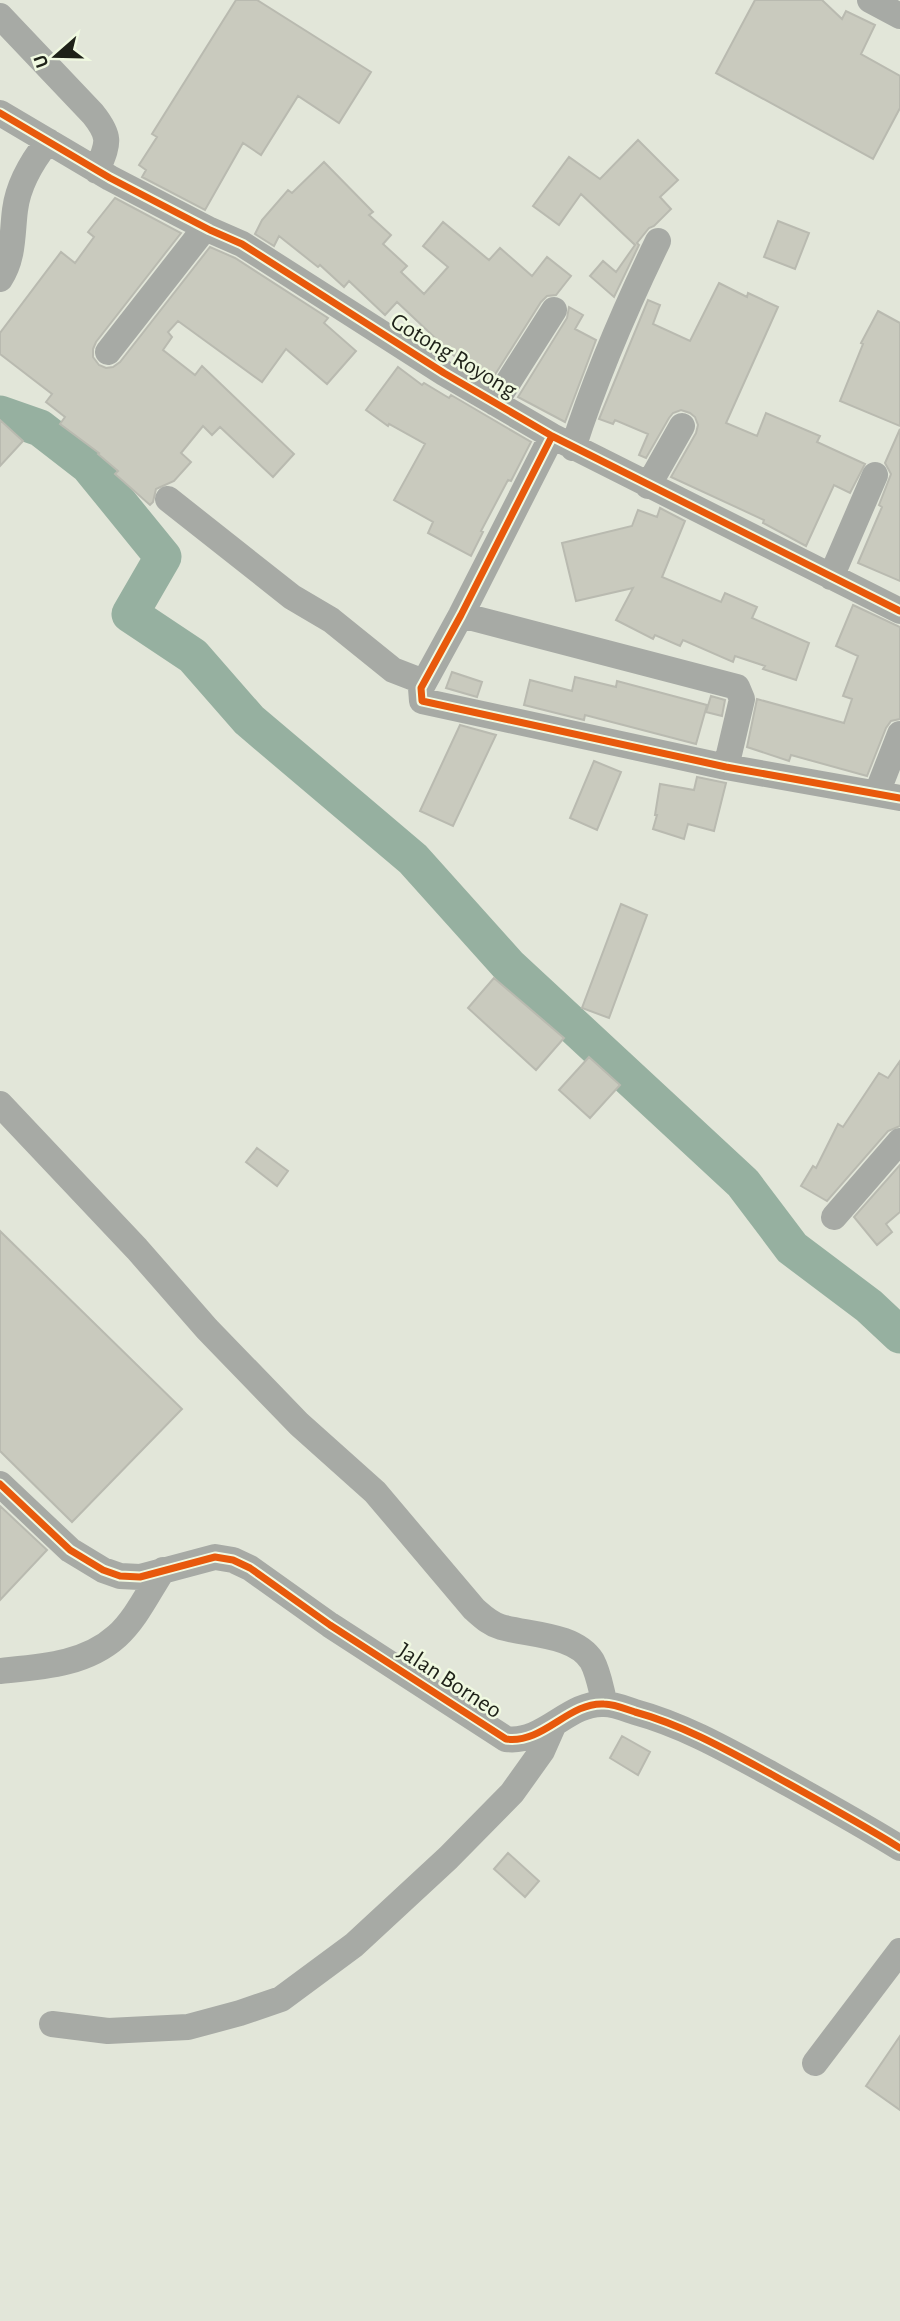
<svg xmlns="http://www.w3.org/2000/svg" width="900" height="2321" font-family="'Alegreya Sans',sans-serif">
	<rect width="100%" height="100%" fill="#e2e6d9"/>
	<g fill="none" stroke-linecap="round" stroke-linejoin="round">
		<path stroke="#96b0a0" stroke-width="37" d="M 0,414 L 40,428 L 89,466 L 163,557 L 130,614 L 193,656 L 249,720 L 413,859 L 509,966 L 743,1183 L 792,1248 L 869,1306 L 900,1335"/>
	</g>
	<path fill="#c9cabe" stroke="#b9bab0" stroke-width="2" d="M 236,0 L 257,0 L 371,72 L 339,123 L 298,96 L 261,155 L 243,143 L 205,210 L 142,177 L 146,170 L 139,165 L 157,137 L 152,134 Z
		M 755,0 L 822,0 L 842,19 L 846,11 L 875,25 L 861,54 L 900,76 L 900,108 L 873,159 L 716,73 Z
		M 638,140 L 678,180 L 660,197 L 671,209 L 654,226 L 649,228 L 637,243 L 639,245 L 614,297 L 590,276 L 603,261 L 616,272 L 635,245 L 581,194 L 559,225 L 533,206 L 569,157 L 600,179 Z
		M 324,162 L 373,212 L 369,215 L 391,235 L 383,244 L 407,266 L 401,272 L 424,294 L 448,267 L 423,246 L 443,222 L 489,260 L 500,248 L 532,276 L 547,257 L 571,276 L 556,295 L 547,296 L 541,302 L 491,381 L 468,369 L 397,302 L 385,315 L 349,281 L 344,287 L 320,265 L 318,267 L 279,236 L 274,246 L 255,234 L 262,220 L 288,190 L 292,193 Z
		M 115,198 L 181,233 L 96,342 L 93,349 L 93,357 L 99,365 L 106,368 L 113,367 L 120,362 L 210,247 L 235,258 L 328,318 L 324,323 L 356,351 L 327,384 L 286,349 L 262,382 L 178,321 L 168,332 L 172,337 L 163,350 L 195,375 L 202,366 L 294,454 L 273,477 L 220,427 L 212,435 L 203,426 L 181,453 L 191,462 L 174,481 L 156,489 L 153,502 L 150,505 L 115,474 L 118,471 L 98,454 L 99,453 L 60,424 L 65,417 L 46,402 L 52,394 L 0,354 L 0,333 L 61,252 L 75,263 L 94,237 L 88,232 Z
		M 778,221 L 809,233 L 795,269 L 764,257 Z
		M 719,283 L 747,297 L 748,293 L 778,307 L 726,423 L 757,436 L 766,413 L 820,436 L 817,442 L 865,464 L 850,493 L 834,485 L 806,546 L 763,523 L 764,520 L 671,477 L 696,433 L 698,425 L 695,417 L 690,413 L 681,410 L 673,413 L 669,418 L 646,458 L 639,455 L 648,434 L 615,420 L 613,424 L 599,419 L 648,300 L 660,305 L 653,324 L 690,341 Z
		M 569,307 L 583,315 L 575,329 L 596,340 L 565,422 L 518,397 L 567,318 Z
		M 878,311 L 900,323 L 900,426 L 840,401 L 863,344 L 861,343 Z
		M 398,367 L 422,385 L 424,383 L 449,398 L 451,395 L 531,442 L 511,481 L 508,480 L 481,531 L 483,532 L 471,556 L 428,533 L 433,522 L 394,500 L 425,444 L 389,424 L 388,426 L 366,410 Z
		M 0,420 L 23,441 L 0,466 Z
		M 900,429 L 900,581 L 858,563 L 882,507 L 879,505 L 891,474 L 885,463 Z
		M 660,508 L 685,521 L 662,577 L 721,602 L 725,593 L 757,607 L 752,618 L 809,643 L 796,680 L 763,669 L 765,666 L 735,656 L 733,662 L 683,640 L 680,646 L 655,635 L 653,639 L 616,620 L 633,588 L 576,601 L 562,543 L 632,526 L 638,510 L 657,517 Z
		M 853,605 L 900,627 L 900,719 L 891,721 L 886,728 L 867,776 L 791,755 L 789,761 L 747,747 L 757,699 L 844,723 L 852,699 L 843,696 L 858,656 L 836,646 Z
		M 452,672 L 482,682 L 477,697 L 446,688 Z
		M 575,677 L 616,687 L 617,681 L 707,705 L 696,744 L 585,715 L 584,720 L 524,705 L 530,680 L 572,691 Z
		M 711,696 L 725,700 L 722,716 L 706,712 Z
		M 460,725 L 496,735 L 453,826 L 420,811 Z
		M 594,761 L 621,772 L 597,830 L 570,818 Z
		M 697,777 L 726,783 L 714,831 L 688,824 L 684,839 L 653,829 L 657,815 L 655,815 L 660,784 L 694,790 Z
		M 621,904 L 647,915 L 609,1018 L 582,1008 Z
		M 494,978 L 564,1038 L 536,1070 L 468,1008 Z
		M 589,1057 L 620,1085 L 590,1118 L 559,1090 Z
		M 900,1061 L 900,1126 L 888,1131 L 827,1201 L 801,1186 L 813,1166 L 816,1168 L 838,1124 L 843,1127 L 879,1073 L 888,1078 Z
		M 257,1148 L 288,1171 L 277,1186 L 246,1162 Z
		M 900,1165 L 900,1212 L 886,1224 L 892,1232 L 877,1245 L 854,1217 Z
		M 0,1231 L 182,1409 L 72,1522 L 0,1451 Z
		M 0,1506 L 47,1550 L 0,1600 Z
		M 622,1736 L 650,1752 L 638,1775 L 610,1758 Z
		M 508,1853 L 539,1881 L 525,1897 L 494,1869 Z
		M 900,2036 L 900,2110 L 866,2086 Z"/>
	<g fill="none" stroke-linecap="round" stroke-linejoin="round">
		<path stroke="#a7aaa5" stroke-width="26" d="M 870,0 L 900,16
			M 0,16 L 93,114 C 112,138 108,143 97,171
			M 0,113 L 110,178 L 210,230 L 242,244 L 444,373 L 552,436 L 900,611
			M 0,279 C 14,258 12,233 15,210 C 18,185 33,160 48,141
			M 108,352 L 205,228
			M 495,403 L 554,310
			M 552,436 L 461,615 L 421,688 L 422,701 L 726,767 L 900,798
			M 573,448 C 596,376 625,309 658,241
			M 648,486 L 682,426
			M 168,499 L 292,597 L 331,620 L 393,670 L 424,682
			M 831,577 L 875,475
			M 461,615 L 737,687 L 742,699 L 726,767
			M 877,793 L 900,734
			M 0,1104 L 137,1249 L 207,1329 L 299,1424 L 375,1492 L 474,1609 C 482,1616 490,1624 501,1627 C 529,1635 575,1634 592,1661 C 599,1674 601,1690 605,1704
			M 834,1217 L 900,1141
			M 0,1484 L 70,1550 L 103,1570 L 120,1576 L 140,1577 L 215,1557 L 233,1560 L 250,1568 L 330,1625 L 506,1739 C 544,1744 568,1702 604,1704 C 614,1704 626,1709 635,1712 C 683,1725 727,1750 771,1774 C 814,1798 858,1822 900,1848
			M 0,1671 C 40,1667 85,1665 117,1636 C 136,1619 149,1591 163,1570
			M 52,2024 L 108,2031 L 188,2027 L 240,2013 L 281,1999 L 354,1945 L 448,1858 L 512,1793 L 542,1751 L 554,1724
			M 815,2063 L 900,1951"/>
		<g stroke="#f0f9e1" stroke-width="11">
			<path id="cycleway" d="M 0,113 L 110,178 L 210,230 L 242,244 L 444,373 L 552,436 L 900,611
				M 552,436 L 461,615 L 421,688 L 422,701 L 726,767 L 900,798
				M 0,1484 L 70,1550 L 103,1570 L 120,1576 L 140,1577 L 215,1557 L 233,1560 L 250,1568 L 330,1625 L 506,1739 C 544,1744 568,1702 604,1704 C 614,1704 626,1709 635,1712 C 683,1725 727,1750 771,1774 C 814,1798 858,1822 900,1848"/>
		</g>
		<use href="#cycleway" stroke="#e8590c" stroke-width="7"/>
	</g>
	<g text-anchor="middle" stroke-width="5" stroke-linejoin="round" paint-order="stroke">
		<g font-size="24" fill="#1e2118" stroke="#f0f9e1">
			<text transform="translate(454 355) rotate(31)" y="8">Gotong Royong</text>
			<text transform="translate(450 1680) rotate(33)" y="8">Jalan Borneo</text>
		</g>
	</g>
	<g transform="translate(56 56) rotate(250)" stroke="#f0f9e1" stroke-width="5" paint-order="stroke">
	<path d="M0-5L12 26L0 18L-12 26Z" fill="#1e2118"/>
	<text y="-10" font-size="19" font-weight="bold" text-anchor="middle" fill="#1e2118">U</text>
	</g>
</svg>
